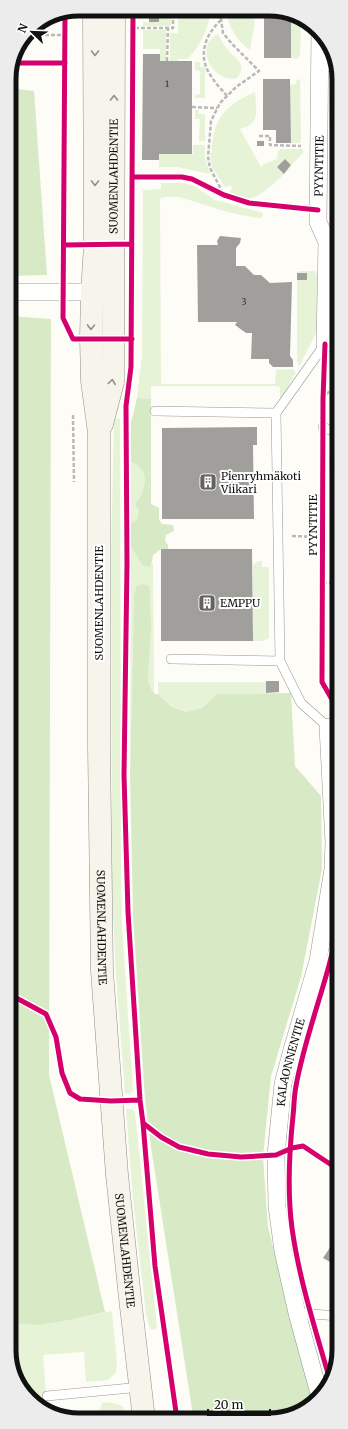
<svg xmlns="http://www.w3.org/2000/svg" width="348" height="1429" font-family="Merriweather,serif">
	<rect width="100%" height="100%" fill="#fdfcf7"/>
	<path fill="#e7f3d7" d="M 211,12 C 208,28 200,48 187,59 L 178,59 L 178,61 L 170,61 L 170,33 L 178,33 L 178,13 Z
		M 226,12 C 237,12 251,9 255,21 L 250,50 C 237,41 229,27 226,12 Z
		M 159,13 L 171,13 L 171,26 L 143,26 L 143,22 L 159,22 Z
		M 291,14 L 301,20 L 300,56 L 296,59 L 291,58 Z
		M 143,30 L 166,30 L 166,61 L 160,61 L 160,49 L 143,49 Z
		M 218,34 C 221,40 224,46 229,51 C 237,60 248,65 237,78 C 213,84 193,46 218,34 Z
		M 195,62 L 200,62 L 200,67 L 205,67 L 205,98 L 195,98 L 195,95 L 200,94 L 200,71 L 195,70 Z
		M 297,79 L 300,80 L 301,141 L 300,143 L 291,143 L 290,85 L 296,84 Z
		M 255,92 C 256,109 261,125 240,129 L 261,167 L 264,164 L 277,159 L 278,151 L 280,149 L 303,149 L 303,153 L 291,165 L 285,159 L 277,167 L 284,174 C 277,181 260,197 251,198 C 243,199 236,195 229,192 L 231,190 L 232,187 L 229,185 L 226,188 L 212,168 L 210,154 L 212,152 C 211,148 212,144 213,139 C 216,114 232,102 255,92 Z
		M 195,110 L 199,110 L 199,114 L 205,114 L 205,141 L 199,141 L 200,119 L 195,119 Z
		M 193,145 L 205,145 L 205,157 L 210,174 L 177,167 L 159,167 L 159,154 L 193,154 Z
		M 161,183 L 184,183 L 194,186 L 215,200 L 263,213 L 262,218 C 242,217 221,210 202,204 C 194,202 186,198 178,197 C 173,197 164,196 160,199 L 161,384 L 274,384 L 275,383 L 276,370 L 293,369 L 296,372 L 282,398 L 280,398 L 280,387 L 274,386 L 151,386 L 151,399 L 137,398 L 142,355 L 143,190 L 161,189 Z
		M 299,271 L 315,271 L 317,275 L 317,331 L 299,367 L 297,360 L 297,273 Z
		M 337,291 L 338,292 L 338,336 L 336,335 L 332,324 L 333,294 Z
		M 338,394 L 339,427 C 330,419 330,401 338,394 Z
		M 114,418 L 120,419 L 121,876 L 122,925 L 133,1090 L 131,1093 L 125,1094 L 116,976 L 112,890 L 111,553 Z
		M 339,445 L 339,475 L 330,475 C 330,465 326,449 339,445 Z
		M 131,462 C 134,463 137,465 139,467 C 150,477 143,495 135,504 L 139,511 L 137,520 L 131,523 Z
		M 339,493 L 339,521 L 333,521 L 333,525 L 330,525 L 330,494 Z
		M 332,542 L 339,542 L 339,581 L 330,581 L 330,544 L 332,545 Z
		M 131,547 L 137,557 L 151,567 L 153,562 L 154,693 L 151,689 L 148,680 L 151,606 L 136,587 L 134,596 L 130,775 Z
		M 258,561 L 262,561 L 262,567 L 269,567 L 269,638 L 262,641 L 253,641 L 253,565 Z
		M 331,587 L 339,587 L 339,663 L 330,664 L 330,588 Z
		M 158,682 L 266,682 L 266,693 L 217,694 L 202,708 L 186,712 L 172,707 L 158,694 Z
		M 126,1109 L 131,1109 L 135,1112 L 157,1328 L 153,1330 L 150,1329 L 146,1314 L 133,1199 Z
		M 112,1311 L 117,1363 L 116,1372 L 108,1380 L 86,1382 L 84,1352 L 43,1355 L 47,1408 L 27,1396 L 10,1359 L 10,1324 L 40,1325 L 70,1320 Z
		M 107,1402 L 117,1404 L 123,1407 L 126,1419 L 104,1419 L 104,1414 L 101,1414 L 100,1410 L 102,1403 Z"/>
	<path fill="#d8eac5" d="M 9,88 L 34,91 L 47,275 L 9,276 Z
		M 9,316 L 51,319 L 49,1075 L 105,1312 L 70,1320 L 40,1325 L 10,1324 Z
		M 137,398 L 151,399 L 151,504 L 159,508 L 159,520 L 162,524 L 173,525 L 174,531 L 166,535 L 165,541 L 168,545 L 168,550 L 161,549 L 153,555 L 151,567 L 143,566 L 131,547 L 131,523 L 137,520 L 139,511 L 135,504 C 143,495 150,477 139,467 C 137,465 134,463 131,462 L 131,423 Z
		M 142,584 L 149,586 L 150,591 L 151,625 L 148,680 L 151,689 L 155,694 L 158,694 L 172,707 L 186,712 L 202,708 L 217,694 L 291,693 L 295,766 L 321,796 L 322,869 L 301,977 L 271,1076 L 263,1157 L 268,1227 L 312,1401 L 278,1419 L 196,1419 L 193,1415 L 151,1147 L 145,1099 L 133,915 L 130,775 L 134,596 L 136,587 Z"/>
	<path fill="#a19f9c" d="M 143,13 L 159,13 L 159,22 L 149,22 L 149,16 L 143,16 Z
		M 264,15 L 291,15 L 291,58 L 264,58 Z
		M 26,37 L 27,49 L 21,49 L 24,43 Z
		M 143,54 L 160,54 L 160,61 L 192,61 L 192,154 L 159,154 L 159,160 L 142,160 Z
		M 263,79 L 290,79 L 291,143 L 276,143 L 276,130 L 263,130 Z
		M 257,141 L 264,141 L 264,146 L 257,146 Z
		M 285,159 L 291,165 L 284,174 L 277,167 Z
		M 220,236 L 241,238 L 240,243 L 236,248 L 236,266 L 245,266 L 254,275 L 261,275 L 270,283 L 292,282 L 290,356 L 293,360 L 293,367 L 273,367 L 269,363 L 269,359 L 251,359 L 252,333 L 246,333 L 235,325 L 237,322 L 198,322 L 197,245 L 218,245 L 217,241 Z
		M 297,273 L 307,273 L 307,280 L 297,280 Z
		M 257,427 L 257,445 L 253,445 L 254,519 L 162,519 L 162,428 Z
		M 335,529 L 339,529 L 339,542 L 335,542 Z
		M 161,549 L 252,549 L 253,641 L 161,641 Z
		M 266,681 L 279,681 L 279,692 L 266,693 Z
		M 336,975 L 339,975 L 339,1022 L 330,1022 L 330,997 L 336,997 Z
		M 339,1225 L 339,1267 L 323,1258 L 337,1237 L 332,1234 Z
		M 104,1414 L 104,1419 L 65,1419 L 62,1417 Z"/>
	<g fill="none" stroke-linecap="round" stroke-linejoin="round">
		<g stroke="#979795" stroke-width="10">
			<path id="service" d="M 321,67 L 337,66
				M 155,411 L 276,413 L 280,661 L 301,703 L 328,727
				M 276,413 L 325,344
				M 323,427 L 339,434
				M 171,659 L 280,661
				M 297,1313 L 339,1316
				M 47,1396 L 141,1387"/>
		</g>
		<g stroke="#979795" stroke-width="18">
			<g id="minor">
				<path d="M 320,32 L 318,222 L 327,242 L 325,344"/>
				<path d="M 9,292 L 103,292"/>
				<path id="s1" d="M 320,1397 L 297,1313 L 283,1251 L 277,1206 L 276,1155 L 283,1084 L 292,1050 L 318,961 L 333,869 L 334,842 L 328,727"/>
			</g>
		</g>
		<g stroke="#8e8d8b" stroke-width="23">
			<g id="secondary">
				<path id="s2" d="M 94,14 L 95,245 L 92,292 L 91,338 L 92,381 L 99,433 L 99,748 L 102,971 L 117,1175 L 130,1298 L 144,1419"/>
				<path id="s3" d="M 102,424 L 113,382 L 114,13"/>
			</g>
		</g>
		<path stroke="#b9b9b8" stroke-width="2.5" stroke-dasharray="4 2" stroke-linecap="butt" d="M 220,12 L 223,33 L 232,44 L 259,71 L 236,87 L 220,103 L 211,121 L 208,157 L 210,168 L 224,195
			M 221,20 C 205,35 197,56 211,76 C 215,83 222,90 227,96
			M 135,28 L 173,28 L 173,13
			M 27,35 L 65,35
			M 167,61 L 168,28
			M 192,107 L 217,108
			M 259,136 L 270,136 L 270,145 L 301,146
			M 323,399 L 338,380
			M 73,415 L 74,482
			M 292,536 L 323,537
			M 323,583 L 339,583"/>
		<use href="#service" stroke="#fffffe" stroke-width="9"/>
		<use href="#minor" stroke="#fffffe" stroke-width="17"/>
		<use href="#secondary" stroke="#f6f4eb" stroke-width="22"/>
		<g stroke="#fff" stroke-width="8">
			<path id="cycleway" d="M 133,13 L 131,367 L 126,406 L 127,564 L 124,775 L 128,912 L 140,1100 L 143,1123 L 155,1266 L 177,1419
				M 65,14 L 63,318 L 73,339 L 132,339
				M 14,63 L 65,63
				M 132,177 L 182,177 L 192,179 L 224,195 L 249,203 L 318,210
				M 64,245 L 132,244
				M 325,344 L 323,399 L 322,682 L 334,703
				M 9,994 L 46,1014 L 56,1037 L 62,1073 L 70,1093 L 80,1099 L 111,1101 L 140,1100
				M 143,1123 L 161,1137 L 179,1147 L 208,1154 L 241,1157 L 276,1155 L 292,1148 L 303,1146 L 339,1170
				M 329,1377 C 315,1328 299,1279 292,1228 C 287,1191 289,1154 293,1116 C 294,1107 294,1096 296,1086 C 306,1030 330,977 339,920"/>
		</g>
		<use href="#cycleway" stroke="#d6006c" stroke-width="5"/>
	</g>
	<defs><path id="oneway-chevron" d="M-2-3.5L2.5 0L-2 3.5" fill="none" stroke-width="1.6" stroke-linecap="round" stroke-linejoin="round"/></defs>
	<g stroke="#8f8e89">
		<use href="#oneway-chevron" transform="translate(95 53) rotate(90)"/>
		<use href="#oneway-chevron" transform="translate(114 98) rotate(-90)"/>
		<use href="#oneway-chevron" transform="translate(95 183) rotate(90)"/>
		<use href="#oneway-chevron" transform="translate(91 327) rotate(91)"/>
		<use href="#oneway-chevron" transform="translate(112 382) rotate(-82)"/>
	</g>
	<defs>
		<g id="building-square" transform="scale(0.9)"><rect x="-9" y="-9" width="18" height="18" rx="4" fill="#646362" stroke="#fff"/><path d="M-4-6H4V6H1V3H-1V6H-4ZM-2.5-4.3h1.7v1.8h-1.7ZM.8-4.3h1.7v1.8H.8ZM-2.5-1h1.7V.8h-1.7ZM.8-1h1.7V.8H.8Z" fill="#fff"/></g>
	</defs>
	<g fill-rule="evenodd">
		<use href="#building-square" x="208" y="482"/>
		<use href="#building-square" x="207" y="603"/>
	</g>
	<g text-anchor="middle" stroke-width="4" stroke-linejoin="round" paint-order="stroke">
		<g font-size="9" fill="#353434">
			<text x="167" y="87">1</text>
			<text x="244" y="305">3</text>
		</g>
		<g font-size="11" fill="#111" stroke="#fff">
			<text transform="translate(319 166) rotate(-89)" y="4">PYYNTITIE</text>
			<text dy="4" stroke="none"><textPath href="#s3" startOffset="249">SUOMENLAHDENTIE</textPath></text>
			<text transform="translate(313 525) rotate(-90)" y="4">PYYNTITIE</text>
			<text transform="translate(99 603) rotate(-90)" y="4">SUOMENLAHDENTIE</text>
			<text dy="4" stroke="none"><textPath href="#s2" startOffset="914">SUOMENLAHDENTIE</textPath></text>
			<text dy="4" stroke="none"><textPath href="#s1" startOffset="341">KALAONNENTIE</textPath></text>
			<text dy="4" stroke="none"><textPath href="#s2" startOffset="1238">SUOMENLAHDENTIE</textPath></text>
		</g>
		<g font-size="11" fill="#111" stroke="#fff" text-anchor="start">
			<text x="221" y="480">Pienryhmäkoti<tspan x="221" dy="13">Viikari</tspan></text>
			<text x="220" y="607">EMPPU</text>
		</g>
	</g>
	<path d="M0 0H348V1429H0ZM79 16H269A63 63 0 0 1 332 79V1350A63 63 0 0 1 269 1413H79A63 63 0 0 1 16 1350V79A63 63 0 0 1 79 16Z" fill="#ececec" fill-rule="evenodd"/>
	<path fill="none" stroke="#111" stroke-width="5" d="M79 16H269A63 63 0 0 1 332 79V1350A63 63 0 0 1 269 1413H79A63 63 0 0 1 16 1350V79A63 63 0 0 1 79 16Z"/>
	<g transform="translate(32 32) rotate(293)" stroke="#ffffff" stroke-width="3" paint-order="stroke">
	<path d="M0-3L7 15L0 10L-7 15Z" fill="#111111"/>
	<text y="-6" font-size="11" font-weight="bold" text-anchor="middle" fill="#111111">N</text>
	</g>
	<path d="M208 1409v6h62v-6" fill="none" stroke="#111111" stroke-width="2"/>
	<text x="214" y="1409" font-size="12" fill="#111111" stroke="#ffffff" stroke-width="3" paint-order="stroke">20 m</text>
</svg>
